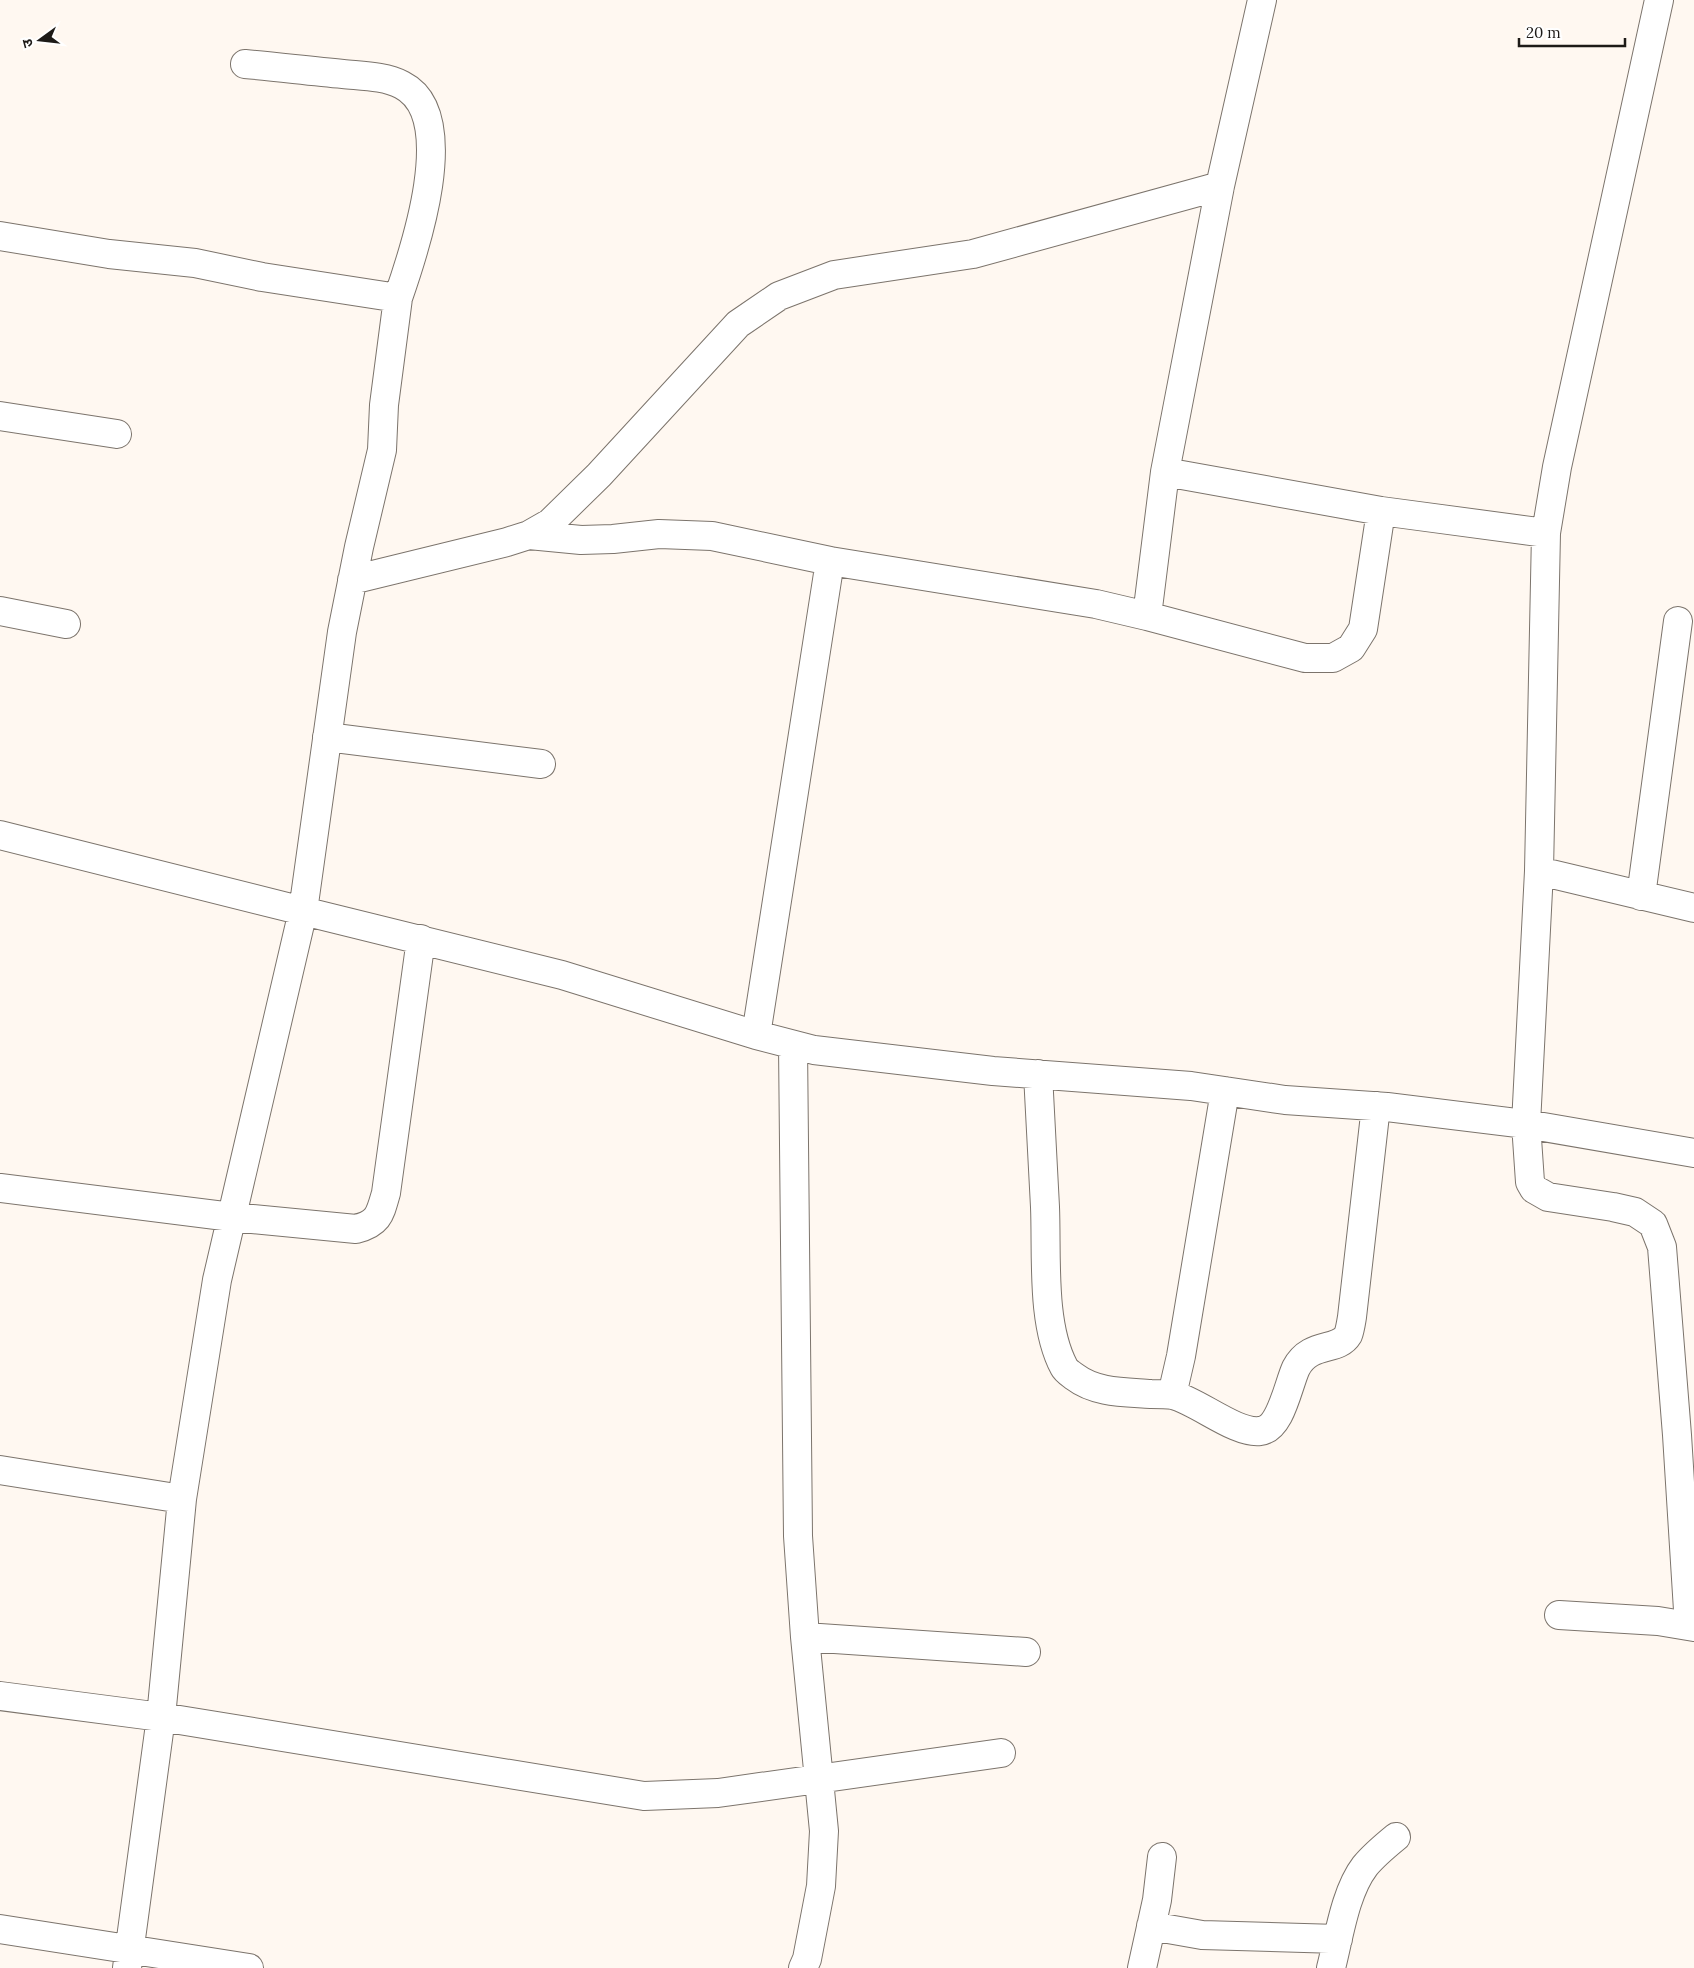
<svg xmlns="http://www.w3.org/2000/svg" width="1694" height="1968" font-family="Lora,'Noto Sans Devanagari',serif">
	<rect width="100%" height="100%" fill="#fff8f1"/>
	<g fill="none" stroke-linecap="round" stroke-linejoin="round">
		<g stroke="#7c746c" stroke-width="30">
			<path id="street" d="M 1659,0 L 1557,467 L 1546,533 L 1539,871 L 1694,908
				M 245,64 C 278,67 310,71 343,74 C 362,76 385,76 402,85 C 461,115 414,252 398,298
				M 0,236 L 109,254 L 195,263 L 262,277 L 398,298 L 384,405 L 382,450 L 359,547 L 342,632 L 303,911 L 0,835
				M 0,416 L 117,434
				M 1165,472 L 1381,511 L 1546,533
				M 529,535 L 581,540 L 613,539 L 659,534 L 712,536 L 830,561
				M 352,580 L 507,542 L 529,535 L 550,523 L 599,475 L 738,324 L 779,296 L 834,275 L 973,254 L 1220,186
				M 0,611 L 66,624
				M 1147,616 L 1305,658 L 1333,658 L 1351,648 L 1363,629 L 1381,511
				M 327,737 L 541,764
				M 1539,871 L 1526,1124 L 1530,1182 L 1534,1189 L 1548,1197 L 1613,1207 L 1635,1212 L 1653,1224 L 1662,1247 L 1677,1435 L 1689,1626
				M 1641,896 L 1678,621
				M 756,1035 L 814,1050 L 993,1071 L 1191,1086 L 1285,1100 L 1387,1107 L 1526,1124 L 1694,1153
				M 793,1045 L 798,1536 L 805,1637 L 824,1831 L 821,1886 L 807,1959 L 803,1968
				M 1038,1074 C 1040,1118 1043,1162 1045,1207 C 1047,1255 1041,1324 1064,1367 C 1066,1371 1071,1374 1075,1377 C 1096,1393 1125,1392 1151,1394 C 1158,1394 1166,1394 1173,1395 C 1199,1402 1236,1434 1260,1431 C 1281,1429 1288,1385 1296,1368 C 1310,1341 1338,1352 1348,1335 C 1350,1330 1351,1323 1352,1317 L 1376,1106
				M 0,1188 L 232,1217 L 356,1229 C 379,1223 380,1214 386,1193 L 421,939
				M 1172,1395 L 1181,1356 L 1225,1091
				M 0,1470 L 182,1499
				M 1559,1615 L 1658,1621 L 1694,1627
				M 805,1637 L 1026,1652
				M 0,1696 L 161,1717 L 644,1796 L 718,1793 L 1001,1753
				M 1151,1926 L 1202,1935 L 1338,1939
				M 0,1929 L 249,1968
				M 127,1968 L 161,1717 L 182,1499 L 217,1280 L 303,911 L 562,975 L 756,1035 L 830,561 L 1096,604 L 1147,616 L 1165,472 L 1220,186 L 1262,0
				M 1142,1968 L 1157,1900 L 1162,1857
				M 1331,1968 C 1339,1937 1345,1892 1365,1866 C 1374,1855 1385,1846 1396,1837"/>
		</g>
		<use href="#street" stroke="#fff" stroke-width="28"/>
	</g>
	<g transform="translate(40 40) rotate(255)" stroke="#ffffff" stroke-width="4" paint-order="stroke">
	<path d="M0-4L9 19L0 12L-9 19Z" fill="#1d1a17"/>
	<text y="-8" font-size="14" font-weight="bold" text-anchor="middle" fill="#1d1a17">उ</text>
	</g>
	<path d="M1519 38v8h106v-8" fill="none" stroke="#1d1a17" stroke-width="2.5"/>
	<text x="1526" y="38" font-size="15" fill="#1d1a17" stroke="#ffffff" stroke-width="4" paint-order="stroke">20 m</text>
</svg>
